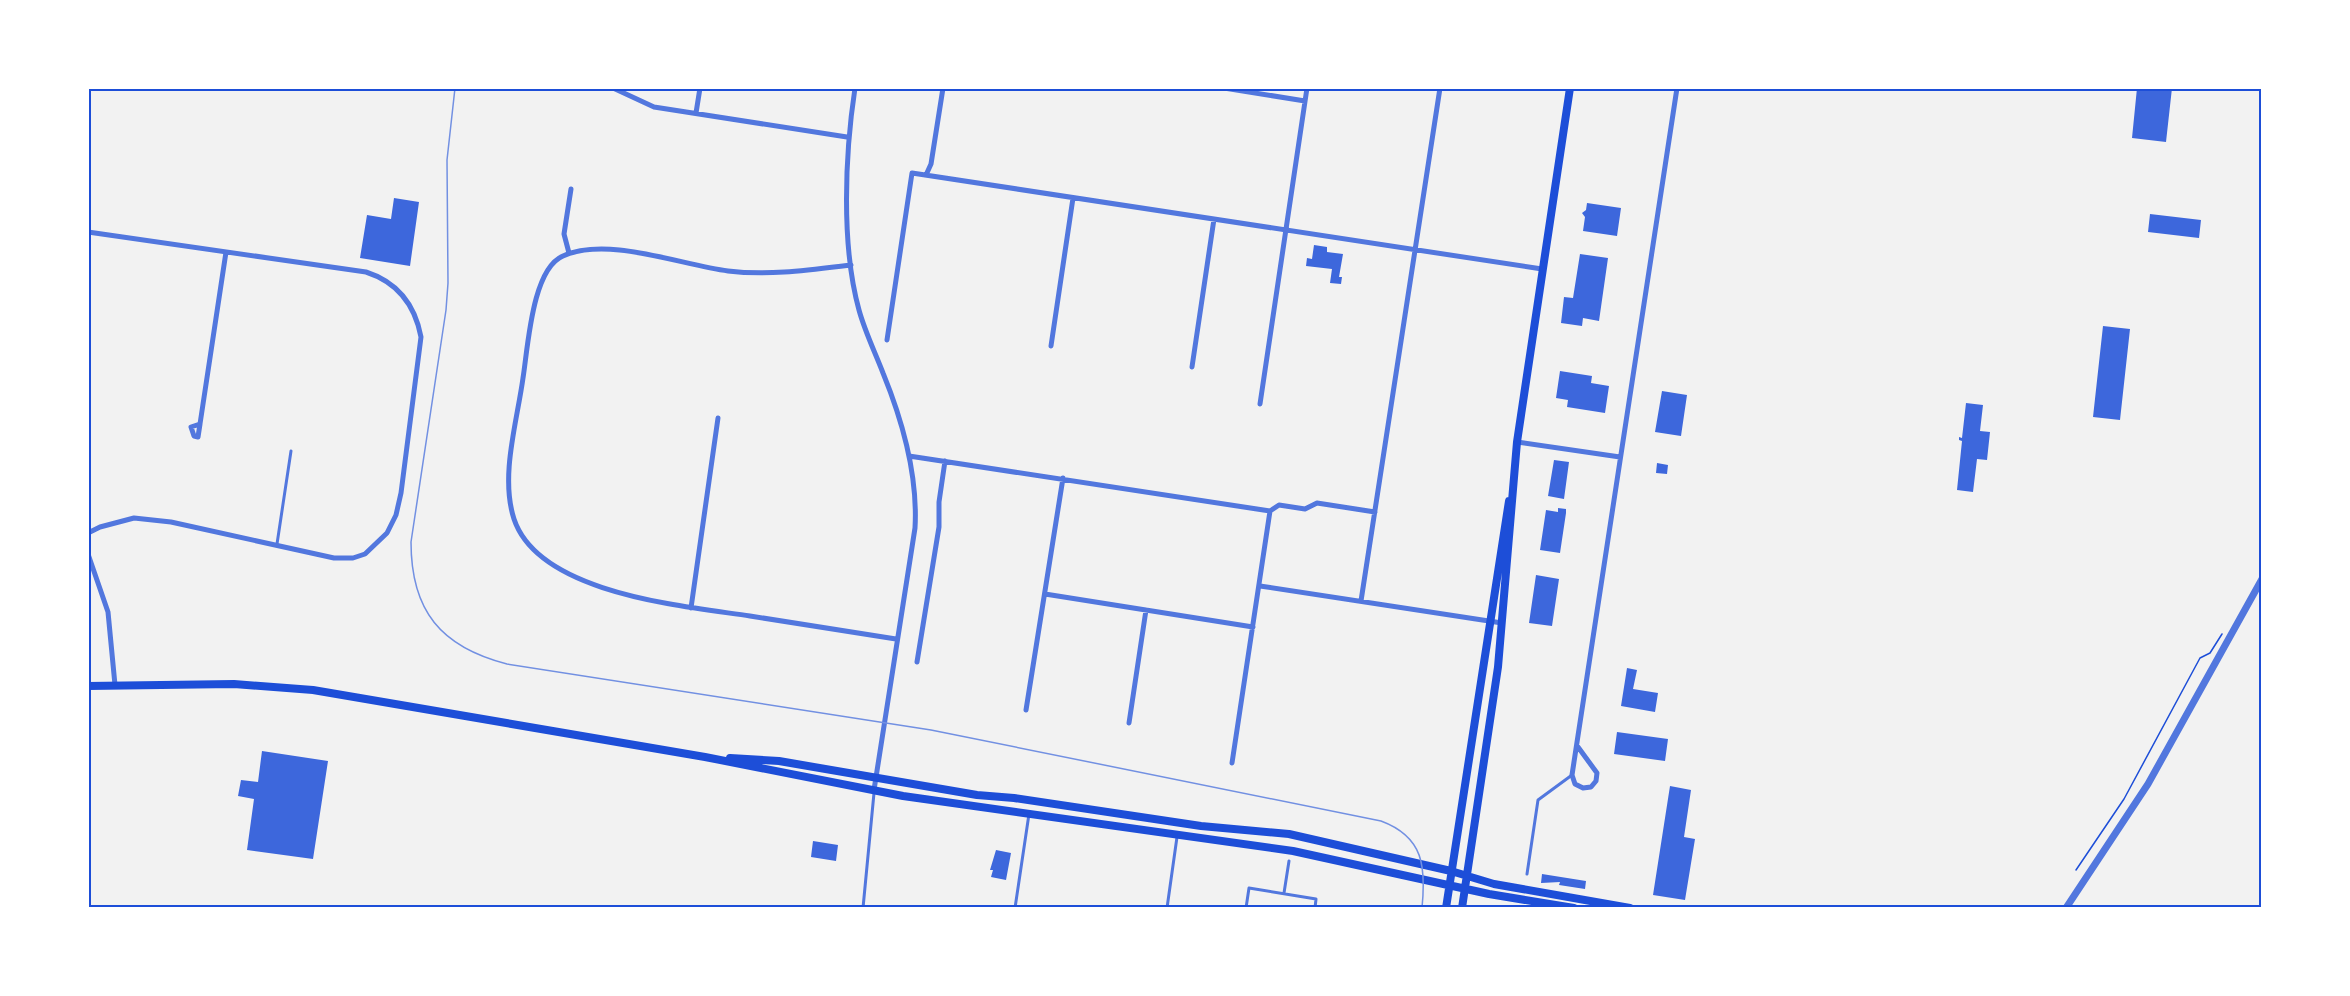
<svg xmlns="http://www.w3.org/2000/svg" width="2350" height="996" font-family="'IBM Plex Sans',sans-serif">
	<rect width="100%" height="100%" fill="#f2f2f2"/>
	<path fill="#3d67dc" d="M 2137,88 L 2172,88 L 2166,142 L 2132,138 Z
		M 394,198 L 419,202 L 410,266 L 360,258 L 367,215 L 391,219 Z
		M 1587,203 L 1621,208 L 1617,236 L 1583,231 L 1585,217 L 1582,213 L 1586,210 Z
		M 2150,214 L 2201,220 L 2199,238 L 2148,232 Z
		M 1314,245 L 1327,247 L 1327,252 L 1343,254 L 1339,277 L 1342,277 L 1341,284 L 1330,283 L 1332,269 L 1306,266 L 1307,258 L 1312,259 Z
		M 1580,254 L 1608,258 L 1599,321 L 1583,318 L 1582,326 L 1561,323 L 1564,297 L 1573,298 Z
		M 2103,326 L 2130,329 L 2120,420 L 2093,417 Z
		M 1560,371 L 1592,376 L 1591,383 L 1609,386 L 1605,413 L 1567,407 L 1568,400 L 1556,398 Z
		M 1662,391 L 1687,395 L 1681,436 L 1655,432 Z
		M 1966,403 L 1983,405 L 1980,431 L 1990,432 L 1987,460 L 1977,459 L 1973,492 L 1957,490 L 1962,441 L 1959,440 L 1959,437 L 1962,438 Z
		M 1554,460 L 1569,462 L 1564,499 L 1548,496 Z
		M 1657,463 L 1668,465 L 1667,474 L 1656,473 Z
		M 1558,508 L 1566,509 L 1566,513 L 1560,553 L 1540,550 L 1546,510 L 1558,512 Z
		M 1536,575 L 1559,579 L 1552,626 L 1529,623 Z
		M 1627,668 L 1637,670 L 1633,689 L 1658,693 L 1655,712 L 1621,706 Z
		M 1617,732 L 1668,739 L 1665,761 L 1614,754 Z
		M 262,751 L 328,761 L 313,859 L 247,850 L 254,799 L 238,796 L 241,780 L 258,782 Z
		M 1670,786 L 1691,790 L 1684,837 L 1695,839 L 1685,900 L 1653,895 Z
		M 813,841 L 838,845 L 836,861 L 811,857 Z
		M 996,850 L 1011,853 L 1006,880 L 991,877 L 993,870 L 990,870 Z
		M 1542,874 L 1586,881 L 1585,889 L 1559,885 L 1560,882 L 1541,883 Z"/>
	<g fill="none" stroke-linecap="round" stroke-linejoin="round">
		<path stroke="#1d4ed8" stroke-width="1.5" d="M 2076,870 L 2124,799 L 2200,658 L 2210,653 L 2222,634"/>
		<path stroke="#5277de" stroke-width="3" d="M 277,544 L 291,451
			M 1527,874 L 1538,800 L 1572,775
			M 1284,893 L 1289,861
			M 863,908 L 874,793
			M 1015,908 L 1029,814
			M 1167,908 L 1177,837
			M 1246,908 L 1249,888 L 1316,899 L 1315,908"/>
		<path stroke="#5277de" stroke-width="5" d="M 613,88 L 654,107 L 847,137
			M 855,88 C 845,154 841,245 859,310 C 865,332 875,352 883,373 C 903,422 918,475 915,528 L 874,790
			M 1224,88 L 1305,101
			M 696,113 L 700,88
			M 926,175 L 931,164 L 943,88
			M 88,232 L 366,272 C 397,282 415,305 421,337 L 401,493 L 396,515 L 387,533 L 365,554 L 353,558 L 334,558 L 171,522 L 134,518 L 100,527 L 88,533
			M 569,253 L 564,234 L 571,189
			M 851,265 C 810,270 769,276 728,271 C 681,265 608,236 563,256 C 532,269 528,347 523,378 C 517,422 500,476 514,519 C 539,594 684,606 750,616 C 799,624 848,631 896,639
			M 887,340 L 912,173 L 1542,269
			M 1051,346 L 1073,198
			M 1192,367 L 1214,219
			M 1260,404 L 1307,88
			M 200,424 L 198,437 L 194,436 L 191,427 L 200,424 L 226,252
			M 1517,442 L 1620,457
			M 909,456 L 1270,511 L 1279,505 L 1305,509 L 1317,503 L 1375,512
			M 88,554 L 108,612 L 115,685
			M 1260,586 L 1502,623
			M 1045,594 L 1253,627
			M 1361,601 L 1440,88
			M 691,608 L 718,418
			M 917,662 L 939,527 L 939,502 L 945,461
			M 1026,710 L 1063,478
			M 1129,723 L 1146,610
			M 1578,747 L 1597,773 L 1596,781 L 1591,787 L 1583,788 L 1575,784 L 1572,775 L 1677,88
			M 1232,763 L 1270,511"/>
		<path stroke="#5277de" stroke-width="7" d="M 2066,908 L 2148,784 L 2262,579"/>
		<path stroke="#1d4ed8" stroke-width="8" d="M 88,686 L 234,684 L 313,690 L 705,757 L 903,796 L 1293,851 L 1489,894 L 1574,908
			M 730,758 L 779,761 L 977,795 L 1014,798 L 1201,826 L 1289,834 L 1451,871 L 1494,884 L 1630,908
			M 1446,908 L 1509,501
			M 1462,908 L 1498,667 L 1517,442 L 1570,88"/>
		<path stroke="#7290e2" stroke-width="1.5" d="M 455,88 L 447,160 L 448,283 L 446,310 L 411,542 C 411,611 441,647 507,664 L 931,730 L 1381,821 C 1424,837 1426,867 1422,908"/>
	</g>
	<rect width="2350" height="996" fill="none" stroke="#ffffff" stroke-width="180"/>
	<rect x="90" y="90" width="2170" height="816" fill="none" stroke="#1d4ed8" stroke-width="2"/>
</svg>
